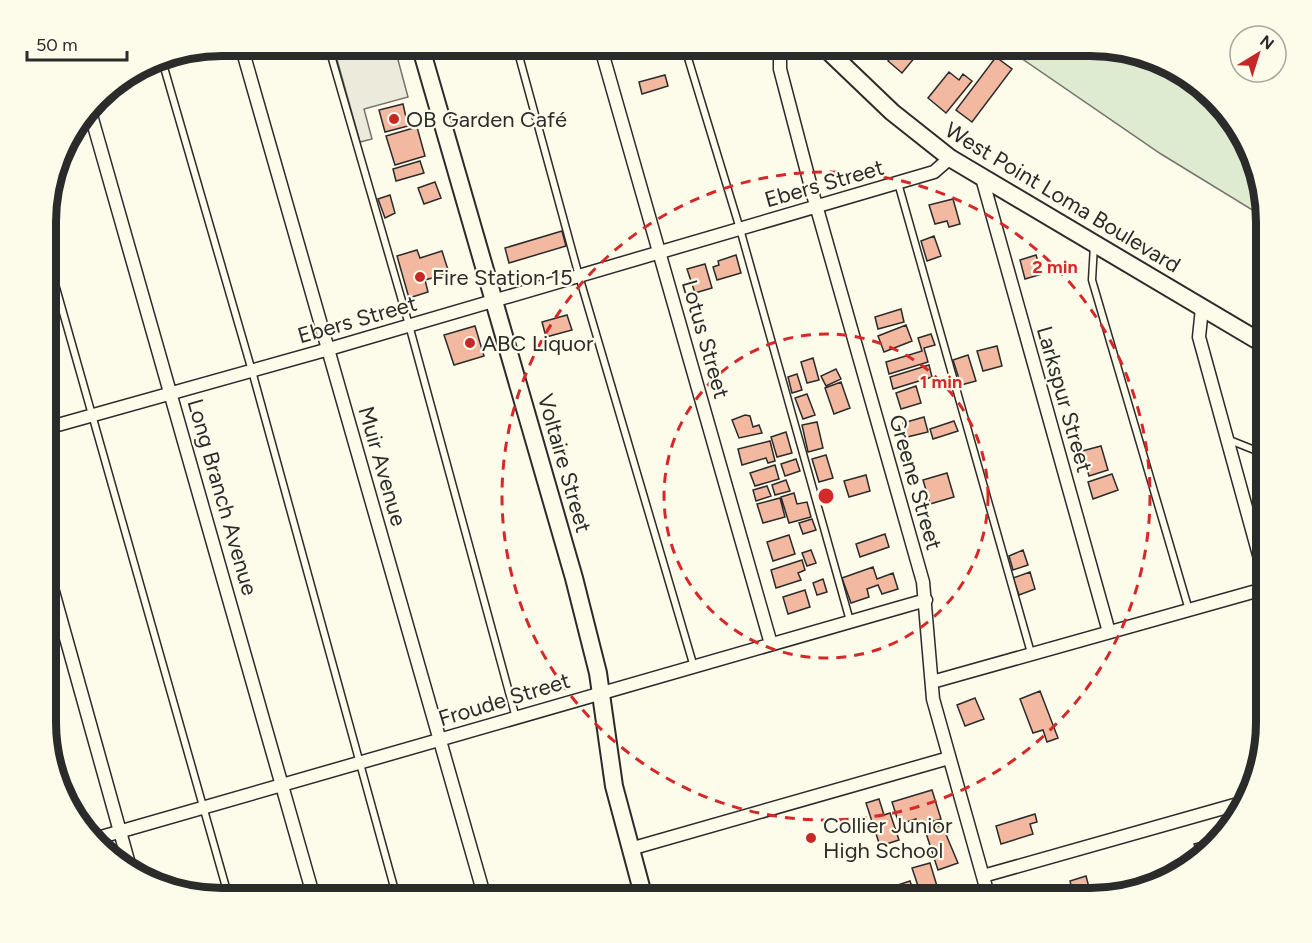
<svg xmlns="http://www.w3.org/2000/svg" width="1312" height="943" font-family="Figtree,sans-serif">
	<rect width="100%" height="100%" fill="#fdfbea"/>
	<path fill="#deebd1" stroke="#74746e" stroke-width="1.5" d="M 1002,45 L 1101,45 L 1157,58 L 1198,82 L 1249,143 L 1267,219 L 1161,154 Z"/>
	<path fill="#eceadb" stroke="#74746e" stroke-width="1.5" d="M 333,45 L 394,45 L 408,97 L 364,109 L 372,139 L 360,142 Z"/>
	<path fill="#f2b8a0" stroke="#2b2b2b" stroke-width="1.5" d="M 448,45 L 472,45 L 474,51 L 452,58 Z
		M 901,45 L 925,45 L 902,73 L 888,61 Z
		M 996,57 L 1012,69 L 972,122 L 956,110 Z
		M 949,72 L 959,80 L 963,74 L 972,81 L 946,113 L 928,98 Z
		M 665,75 L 668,86 L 642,94 L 639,82 Z
		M 403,104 L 408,126 L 385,132 L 379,110 Z
		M 417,127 L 425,156 L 395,165 L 386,136 Z
		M 420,161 L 424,173 L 396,181 L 393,169 Z
		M 435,182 L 441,198 L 424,204 L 418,188 Z
		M 390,195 L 395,213 L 385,218 L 378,199 Z
		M 953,199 L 960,224 L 949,227 L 947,221 L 935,224 L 929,205 Z
		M 562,231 L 566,246 L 509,263 L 505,248 Z
		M 934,236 L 941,256 L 927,261 L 921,241 Z
		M 417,250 L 420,258 L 442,251 L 449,273 L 425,280 L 428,292 L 409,298 L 397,256 Z
		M 736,255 L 741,273 L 717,280 L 713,267 L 719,265 L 718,261 Z
		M 1036,255 L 1042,274 L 1025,279 L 1020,260 Z
		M 705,264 L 712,288 L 695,293 L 687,269 Z
		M 901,309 L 904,322 L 878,329 L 875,317 Z
		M 567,315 L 572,330 L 546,337 L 542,322 Z
		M 906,325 L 912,341 L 884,352 L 878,336 Z
		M 475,326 L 484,356 L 454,365 L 444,335 Z
		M 931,334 L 935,345 L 924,348 L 928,362 L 889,374 L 886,362 L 922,351 L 918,338 Z
		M 997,346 L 1002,366 L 983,371 L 977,351 Z
		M 968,355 L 976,381 L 961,385 L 953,360 Z
		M 813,358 L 819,380 L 807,383 L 801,362 Z
		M 929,365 L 932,377 L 893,389 L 890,377 Z
		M 836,369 L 841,379 L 826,386 L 821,376 Z
		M 797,374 L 802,390 L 792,393 L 788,377 Z
		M 841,382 L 850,408 L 834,414 L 825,388 Z
		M 916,386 L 921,403 L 901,409 L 896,393 Z
		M 807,394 L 815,415 L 803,419 L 795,398 Z
		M 745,415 L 750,416 L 753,427 L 759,425 L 762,433 L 739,438 L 732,420 Z
		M 924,417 L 928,432 L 907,437 L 903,423 Z
		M 954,421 L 958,431 L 933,439 L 930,429 Z
		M 817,422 L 823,448 L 808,452 L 802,425 Z
		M 786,432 L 792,453 L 777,457 L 771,437 Z
		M 770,441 L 775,461 L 768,463 L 766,458 L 742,465 L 738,449 Z
		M 1101,446 L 1108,470 L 1089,476 L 1082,451 Z
		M 826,455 L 833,478 L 819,482 L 812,459 Z
		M 796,459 L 800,471 L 785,476 L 781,464 Z
		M 775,465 L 779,479 L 755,486 L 750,473 Z
		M 947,473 L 954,497 L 930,504 L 923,480 Z
		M 1112,474 L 1118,490 L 1093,499 L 1088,482 Z
		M 866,475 L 870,491 L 849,497 L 844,481 Z
		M 786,480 L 790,491 L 775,495 L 772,485 Z
		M 767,486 L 771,496 L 756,501 L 753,490 Z
		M 794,493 L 797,504 L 807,502 L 811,517 L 789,523 L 781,497 Z
		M 780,498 L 785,517 L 763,523 L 757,504 Z
		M 812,519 L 816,530 L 803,534 L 799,523 Z
		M 885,534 L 889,547 L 860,557 L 856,544 Z
		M 789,535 L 795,554 L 773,561 L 767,542 Z
		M 811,550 L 816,563 L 807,566 L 802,553 Z
		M 1023,550 L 1028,565 L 1013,570 L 1009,556 Z
		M 802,560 L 805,570 L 798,573 L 801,580 L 776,588 L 771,570 Z
		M 873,567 L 877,579 L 893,573 L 898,589 L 882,594 L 878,585 L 867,589 L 869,597 L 851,603 L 842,578 Z
		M 1030,572 L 1035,589 L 1019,595 L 1013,578 Z
		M 823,579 L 827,592 L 817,595 L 813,583 Z
		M 805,590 L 810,607 L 788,614 L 783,597 Z
		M 1267,615 L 1267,646 L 1265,646 L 1256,618 Z
		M 1040,691 L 1058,738 L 1047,742 L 1043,730 L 1033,733 L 1020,699 Z
		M 975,698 L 984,719 L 965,726 L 957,705 Z
		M 932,790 L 941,819 L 918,826 L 916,819 L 899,824 L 892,802 Z
		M 879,799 L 884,815 L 890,813 L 899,840 L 880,846 L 866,803 Z
		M 1035,814 L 1037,822 L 1030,824 L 1033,834 L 1001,844 L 996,826 Z
		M 942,825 L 958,863 L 938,870 L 925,830 Z
		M 1209,840 L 1210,845 L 1191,861 L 1189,854 L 1197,852 L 1194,844 Z
		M 930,863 L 940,896 L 933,898 L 927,886 L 919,889 L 912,868 Z
		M 1086,876 L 1091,895 L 1102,892 L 1103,895 L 1074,898 L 1070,881 Z
		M 910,881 L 916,898 L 892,898 L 889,888 Z"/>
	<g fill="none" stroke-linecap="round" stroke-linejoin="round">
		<g stroke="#2b2b2b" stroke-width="9">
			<path id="lane" d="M 328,45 L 409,325 L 516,718
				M 516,45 L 579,276 L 694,667
				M 684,45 L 740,229 L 850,621
				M 161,57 L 252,371 L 397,898
				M 898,183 L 1031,653
				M 1094,245 L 1092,280 L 1189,610
				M 47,256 L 229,898
				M 1227,439 L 1267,455"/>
		</g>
		<g stroke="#2b2b2b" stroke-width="15">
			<path id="street" d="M 241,45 L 485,898
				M 600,45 L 771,644
				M 780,45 L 780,69 L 812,191 L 923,582 L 933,699 L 989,898
				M 89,108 L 314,898
				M 982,178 L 1109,632
				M 1202,308 L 1199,337 L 1267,584
				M 47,428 L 329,349 L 934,172 L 950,158
				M 47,570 L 131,871
				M 932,682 L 1267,588
				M 94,839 L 926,600
				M 630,849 L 949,758
				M 983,876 L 1245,802"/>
		</g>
		<g stroke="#2b2b2b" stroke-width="20">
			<path id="secondary" d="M 420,45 L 574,578 L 598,673 L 614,786 L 644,898
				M 822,45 L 892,112 L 950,158 L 1267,346"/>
		</g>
		<use href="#lane" stroke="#fdfbea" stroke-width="6"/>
		<use href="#street" stroke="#fdfbea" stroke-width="12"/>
		<use href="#secondary" stroke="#fdfbea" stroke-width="16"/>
	</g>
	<g fill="none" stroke="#d62828" stroke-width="3" stroke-dasharray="10 8">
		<circle cx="826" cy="496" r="162"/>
		<circle cx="826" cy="496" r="324"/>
	</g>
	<g fill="#c62828" stroke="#fdfbea" stroke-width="2">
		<circle cx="394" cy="119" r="6"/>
		<circle cx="420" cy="277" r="6"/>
		<circle cx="470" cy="343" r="6"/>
		<circle cx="811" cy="838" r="6"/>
	</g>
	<g text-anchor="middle" stroke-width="4.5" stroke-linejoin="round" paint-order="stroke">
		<g font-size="22" fill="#2b2b2b" stroke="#fdfbea" text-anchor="start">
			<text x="406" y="127">OB Garden Café</text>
			<text x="432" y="285">Fire Station 15</text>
			<text x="482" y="351">ABC Liquor</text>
			<text x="823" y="833">Collier Junior<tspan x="823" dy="25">High School</tspan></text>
		</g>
		<g font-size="22" fill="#2b2b2b" stroke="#fdfbea">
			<text transform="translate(824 183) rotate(-16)" y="8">Ebers Street</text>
			<text transform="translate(1063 197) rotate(31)" y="8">West Point Loma Boulevard</text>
			<text transform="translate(357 319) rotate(-16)" y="8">Ebers Street</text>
			<text transform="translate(706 339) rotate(74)" y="8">Lotus Street</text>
			<text transform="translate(1065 399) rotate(74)" y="8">Larkspur Street</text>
			<text transform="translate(565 463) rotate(74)" y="8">Voltaire Street</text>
			<text transform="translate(383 466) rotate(74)" y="8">Muir Avenue</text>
			<text transform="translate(916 482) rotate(74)" y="8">Greene Street</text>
			<text transform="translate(223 497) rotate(74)" y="8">Long Branch Avenue</text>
			<text transform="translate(504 699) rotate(-17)" y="8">Froude Street</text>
		</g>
	</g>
	<path d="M0 0H1312V943H0ZM222 56H1090A166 166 0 0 1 1256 222V722A166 166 0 0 1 1090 888H222A166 166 0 0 1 56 722V222A166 166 0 0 1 222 56Z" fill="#fdfbea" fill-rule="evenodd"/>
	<path fill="none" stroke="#2b2b2b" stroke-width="8" d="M222 56H1090A166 166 0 0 1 1256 222V722A166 166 0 0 1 1090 888H222A166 166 0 0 1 56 722V222A166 166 0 0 1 222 56Z"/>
	<circle cx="826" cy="496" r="9" fill="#d62828" stroke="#fdfbea" stroke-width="3"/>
	<g font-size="18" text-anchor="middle" font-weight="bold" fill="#d62828" stroke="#fdfbea" stroke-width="4.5" stroke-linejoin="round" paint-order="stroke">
		<text x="1055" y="273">2 min</text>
		<text x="941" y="388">1 min</text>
	</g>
	<g transform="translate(1258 54) rotate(38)"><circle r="28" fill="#fdfbea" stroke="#a9a89e" stroke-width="1.5"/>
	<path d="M0-4.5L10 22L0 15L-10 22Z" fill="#c62828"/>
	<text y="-9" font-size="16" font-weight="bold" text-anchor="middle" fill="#2b2b2b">N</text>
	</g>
	<path d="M27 51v9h100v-9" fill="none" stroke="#2b2b2b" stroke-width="3"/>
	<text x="36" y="51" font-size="18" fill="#2b2b2b" stroke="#fdfbea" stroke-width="4.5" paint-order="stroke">50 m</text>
</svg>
